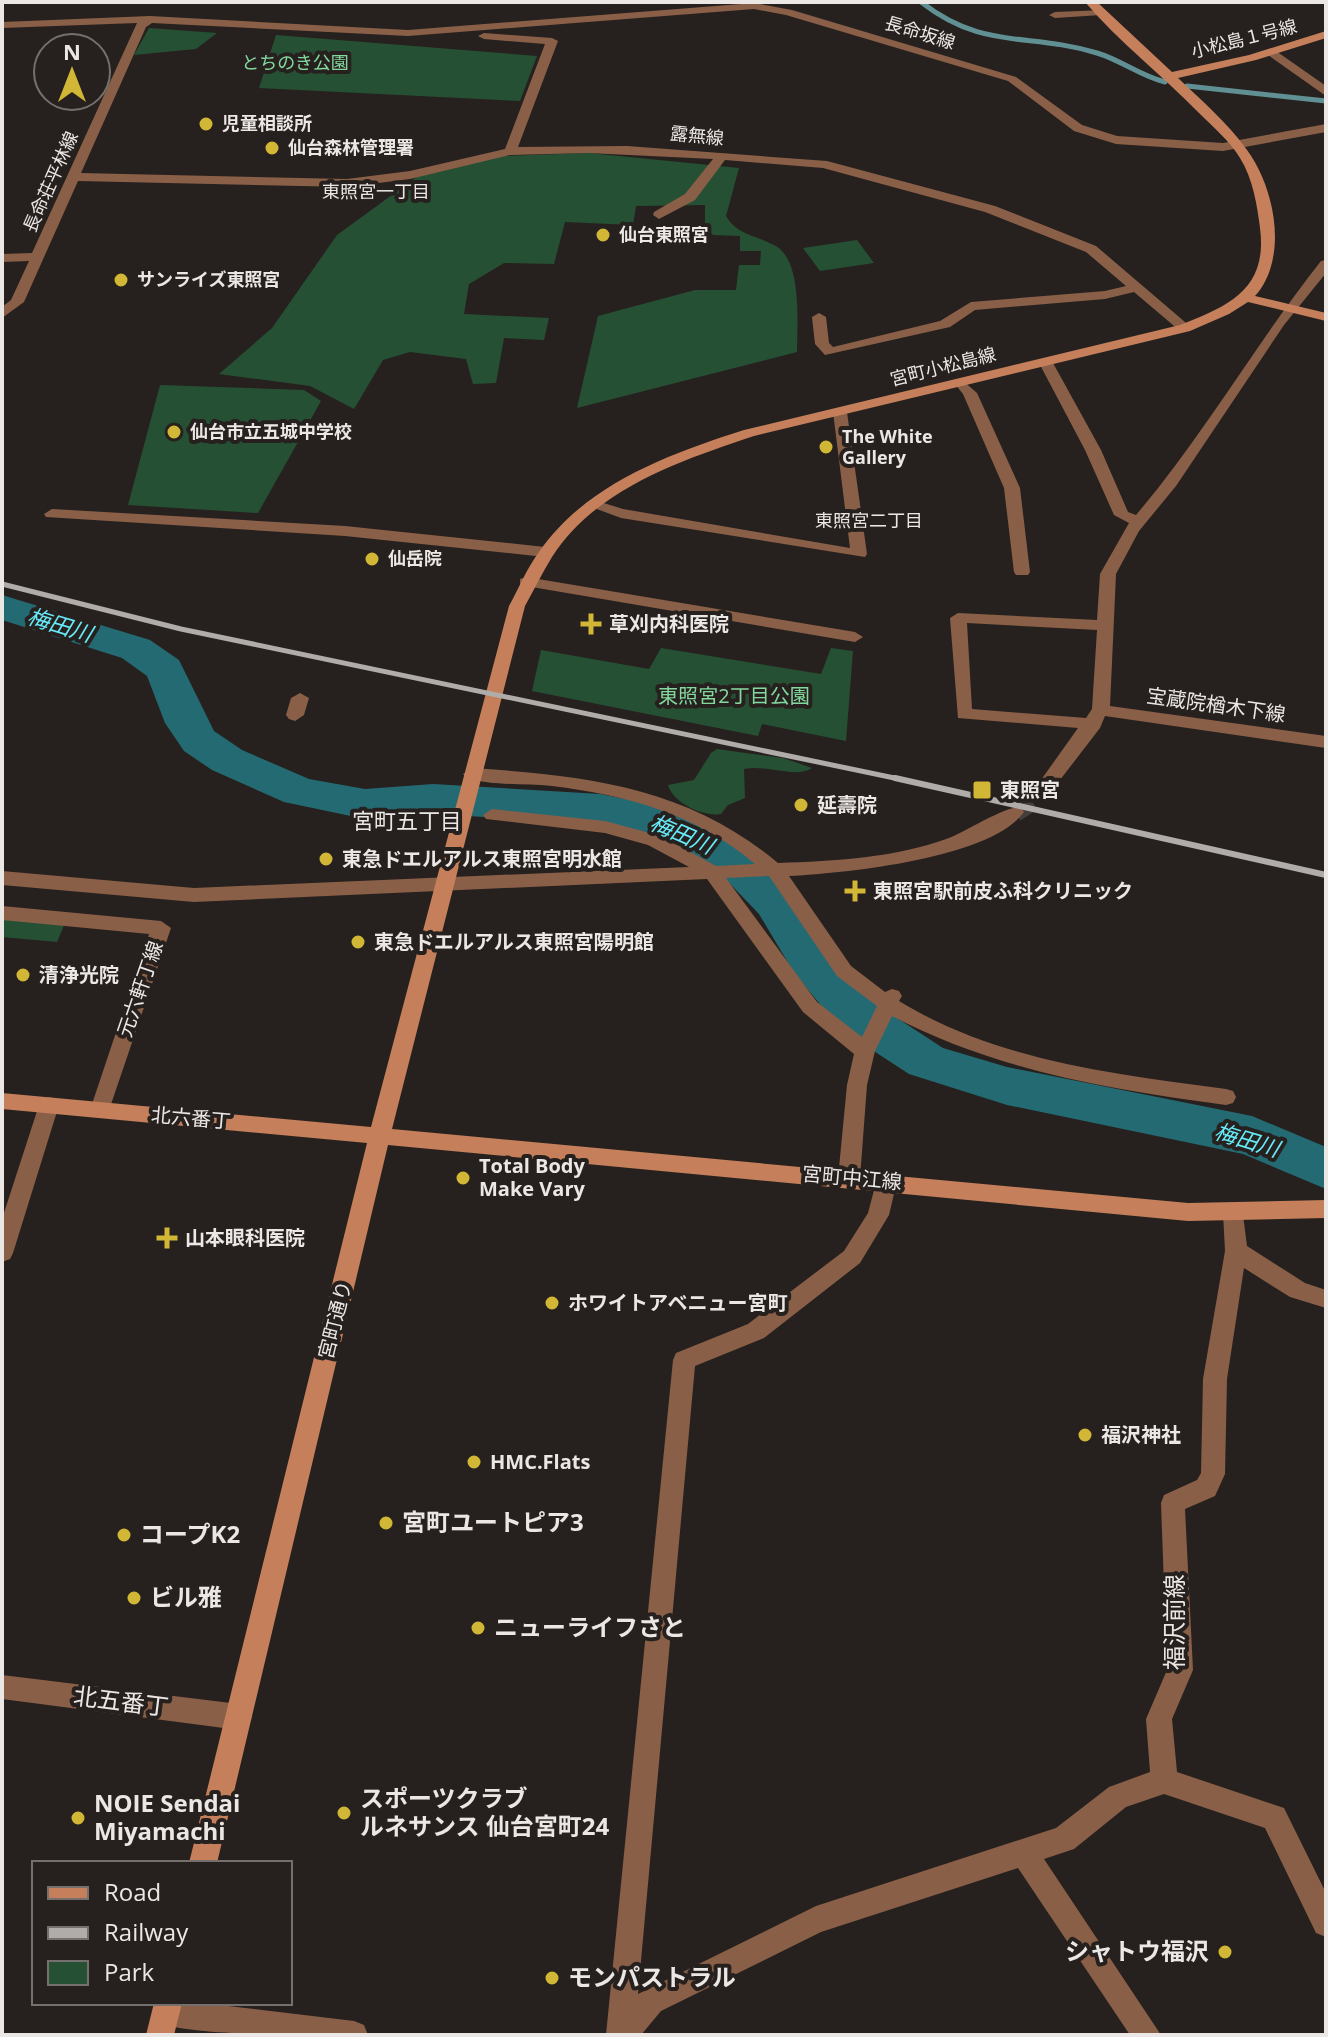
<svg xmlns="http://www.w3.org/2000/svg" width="1328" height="2037" font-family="'Open Sans','Noto Sans JP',sans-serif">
	<rect width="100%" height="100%" fill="#26211e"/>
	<path fill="#265034" d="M 149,28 L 217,33 L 196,49 L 134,55 Z
		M 276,35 L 537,56 L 520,101 L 259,88 Z
		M 589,153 L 739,168 L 726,216 C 737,235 755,235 774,245 C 803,259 797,324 797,352 L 577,408 L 598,316 L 695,290 L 736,290 L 739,265 L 760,265 L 761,251 L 740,251 L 740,236 L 713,235 L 705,226 L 705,205 L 636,206 L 633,225 L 565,222 L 554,264 L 504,263 L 469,284 L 464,314 L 549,318 L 544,340 L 504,338 L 496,383 L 473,384 L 466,359 L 410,352 L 383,360 L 354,409 L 310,386 L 219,374 L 272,328 L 337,235 L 418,176 L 503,156 Z
		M 857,240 L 874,263 L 820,271 L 803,248 Z
		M 160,385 L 304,390 L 321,401 L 258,513 L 128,505 Z
		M 661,648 L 821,674 L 831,648 L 853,651 L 846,741 L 762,724 L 758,736 L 532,691 L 541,650 L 649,669 Z
		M 717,749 L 783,758 L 812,768 C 795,779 765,764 744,769 L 745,798 L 728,805 L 721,814 C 703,817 673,803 668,785 L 694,780 L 711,753 Z
		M 2,917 L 65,923 L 57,942 L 2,937 Z"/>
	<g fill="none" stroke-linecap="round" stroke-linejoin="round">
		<path stroke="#609094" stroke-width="5" d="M 921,2 C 984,51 1028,32 1097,53 C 1121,60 1140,76 1165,82
			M 1187,86 L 1326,101"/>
		<path fill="#246a72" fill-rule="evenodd" d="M 2,595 L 150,640 L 179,660 L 214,731 L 242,750 L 309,779 L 365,789 L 433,784 L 600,794 L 670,808 L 743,842 L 791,892 L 827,947 L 874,1003 L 943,1048 L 1007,1067 L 1252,1116 L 1326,1147 L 1326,1189 L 1243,1154 L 1007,1105 L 909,1074 L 840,1029 L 793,971 L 759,914 L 711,864 L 645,832 L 600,824 L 433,814 L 365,819 L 284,802 L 212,770 L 184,751 L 165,723 L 147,676 L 122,658 L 2,620 Z"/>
		<path stroke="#443f3c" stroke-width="20" stroke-dasharray="20 10" stroke-linecap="butt" d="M 1015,812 L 1037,798"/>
		<path fill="#8a5f48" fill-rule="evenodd" d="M 754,3 L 792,10 L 1016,77 L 1082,125 L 1117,136 L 1223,143 L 1326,124 L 1326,132 L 1223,151 L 1116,144 L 1074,131 L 1008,81 L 786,15 L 754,9 L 408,36 L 152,23 L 146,27 L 81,173 L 347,179 L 410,171 L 505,149 L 545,44 L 484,39 L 478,36 L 484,33 L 552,38 L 558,41 L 518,147 L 627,146 L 827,161 L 995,206 L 1096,246 L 1192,328 L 1180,331 L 1134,292 L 1105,299 L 975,310 L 950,327 L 825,355 L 815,344 L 812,317 L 819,313 L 826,317 L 829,343 L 833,347 L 940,321 L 971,302 L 1105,291 L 1126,286 L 1086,252 L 985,212 L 823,168 L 725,160 L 695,200 L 659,219 L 653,215 L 654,212 L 685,194 L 713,159 L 588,153 L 510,155 L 410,179 L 347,187 L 78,181 L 24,302 L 2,318 L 2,307 L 11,300 L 29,261 L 2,262 L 2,254 L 32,253 L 137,23 L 2,28 L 2,22 L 150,16 L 408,30 Z
			M 1105,10 L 1105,14 L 1101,15 L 1055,18 L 1049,15 L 1055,12 Z
			M 1268,51 L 1276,51 L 1326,86 L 1326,96 L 1268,55 Z
			M 1326,260 L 1326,273 L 1284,325 L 1176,486 L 1139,531 L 1116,574 L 1110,706 L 1326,736 L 1326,748 L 1105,716 L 1100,728 L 1043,802 L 1031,802 L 1028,798 L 1031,794 L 1078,728 L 958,718 L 950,618 L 958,613 L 1097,620 L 1100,574 L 1129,523 L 1114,515 L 1085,450 L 1039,363 L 1046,359 L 1053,363 L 1101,450 L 1128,512 L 1136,515 C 1204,435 1256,343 1321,261 ZM 967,623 L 1097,630 L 1092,709 L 1086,718 L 972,709 Z
			M 962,380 L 977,393 L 1020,488 L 1030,572 L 1028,575 L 1016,575 L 1014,572 L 1004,488 L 963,394 L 955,384 Z
			M 840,408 L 847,412 L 867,554 L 865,557 L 621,518 L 586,505 L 594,500 L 623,509 L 850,548 L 833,412 Z
			M 52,509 L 345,526 L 545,547 L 553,552 L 545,557 L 345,536 L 46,517 L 44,514 Z
			M 526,577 L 855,632 L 863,637 L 855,642 L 520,585 L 520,579 Z
			M 300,693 L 309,698 L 304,715 L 295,721 L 289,719 L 286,715 L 291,698 Z
			M 472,768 C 587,776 686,786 778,863 C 835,861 895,858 949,838 C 966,832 1008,804 1021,808 L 1024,812 C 990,859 844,873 789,876 L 851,966 L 885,992 L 892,989 L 899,991 L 902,996 L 899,1001 C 997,1061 1115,1074 1226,1089 L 1233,1091 L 1236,1097 L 1233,1103 L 1226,1105 C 1110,1089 997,1071 892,1016 L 875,1051 L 867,1085 L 860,1178 L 857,1184 L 841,1184 L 838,1178 L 847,1085 L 854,1054 L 803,1012 L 707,879 L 194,902 L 2,885 L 2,871 L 194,888 L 689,867 L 648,845 L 605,833 L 486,819 L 483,815 L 492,809 L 605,821 L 661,836 L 716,866 L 755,864 C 697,814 626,795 552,786 C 524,783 493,786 466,778 L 463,774 ZM 769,876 L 837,976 L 877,1006 L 862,1037 L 817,1002 L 726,878 Z
			M 2,906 L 161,921 L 171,928 L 107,1116 L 93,1116 L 90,1110 L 149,934 L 2,920 Z
			M 49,1097 L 56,1099 L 59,1105 L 13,1253 L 10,1259 L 2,1262 L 2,1219 L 39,1105 L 42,1099 Z
			M 886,1172 L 894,1175 L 897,1181 L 889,1215 L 860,1263 L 764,1338 L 695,1366 L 638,1994 L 816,1906 L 1056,1828 L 1109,1787 L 1150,1772 L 1146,1719 L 1167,1670 L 1161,1503 L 1164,1495 L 1197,1480 L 1201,1473 L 1203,1379 L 1225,1251 L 1223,1213 L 1226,1207 L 1234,1204 L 1242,1207 L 1247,1246 L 1305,1283 L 1326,1290 L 1326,1308 L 1290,1297 L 1244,1268 L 1227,1379 L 1225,1474 L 1215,1496 L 1185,1509 L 1193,1670 L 1172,1719 L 1177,1772 L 1284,1808 L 1326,1893 L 1326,1937 L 1316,1933 L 1265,1828 L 1164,1794 L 1126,1807 L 1074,1849 L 1044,1859 L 1161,2035 L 1130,2035 L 1018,1868 L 821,1932 L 661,2011 L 641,2035 L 606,2035 L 673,1360 L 676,1353 L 748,1324 L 844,1251 L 868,1213 L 878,1175 Z
			M 2,1675 L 239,1704 L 248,1708 L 252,1717 L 248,1726 L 239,1730 L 2,1699 Z
			M 156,2003 L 203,2003 L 354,2021 L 364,2025 L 368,2035 C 313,2035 205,2037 156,2023 L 152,2013 Z"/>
		<path fill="#c5805b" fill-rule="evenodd" d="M 1085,2 L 1097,2 L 1172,72 L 1249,55 L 1326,31 L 1326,38 L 1256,60 L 1178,78 C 1201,100 1228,123 1247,150 C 1275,188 1289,258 1255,296 L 1326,313 L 1326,321 L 1248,302 L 1229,314 L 1190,331 L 754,436 C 682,460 595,489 552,557 C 542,573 534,590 525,606 L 392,1129 L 1188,1203 L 1326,1200 L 1326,1218 L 1188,1221 L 388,1145 L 217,1863 L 189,1863 L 367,1143 L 2,1109 L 2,1093 L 371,1127 L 509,606 C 519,588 527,568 539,552 C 586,484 669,454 744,430 L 1180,325 C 1229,306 1268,289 1260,228 C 1257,205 1253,179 1240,158 C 1230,141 1213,127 1199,113 C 1162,75 1119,42 1085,2 Z
			M 154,2003 L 182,2003 L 174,2035 L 146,2035 Z"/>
		<path stroke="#b0aca9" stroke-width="5" d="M 2,584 L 181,629 L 904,780"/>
		<path stroke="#b0aca9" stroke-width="6" d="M 895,778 L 1326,875"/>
	</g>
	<g fill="#d2b736" stroke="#26211e" stroke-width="3">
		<circle cx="206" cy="124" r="8"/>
		<circle cx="272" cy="148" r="8"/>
		<circle cx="603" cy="235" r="8"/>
		<circle cx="121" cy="280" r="8"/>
		<circle cx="174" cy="432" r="8"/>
		<circle cx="826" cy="447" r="8"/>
		<circle cx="372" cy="559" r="8"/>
		<path d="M587 612h8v8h8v8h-8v8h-8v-8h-8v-8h8z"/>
		<rect x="972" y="780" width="20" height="20" rx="4"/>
		<circle cx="801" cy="805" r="8"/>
		<circle cx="326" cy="859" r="8"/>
		<path d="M851 879h8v8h8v8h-8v8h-8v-8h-8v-8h8z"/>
		<circle cx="358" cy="942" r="8"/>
		<circle cx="23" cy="975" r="8"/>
		<circle cx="463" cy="1178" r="8"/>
		<path d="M163 1226h8v8h8v8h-8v8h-8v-8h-8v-8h8z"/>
		<circle cx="552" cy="1303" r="8"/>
		<circle cx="1085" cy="1435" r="8"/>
		<circle cx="474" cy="1462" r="8"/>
		<circle cx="386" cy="1523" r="8"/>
		<circle cx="124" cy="1535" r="8"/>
		<circle cx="134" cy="1598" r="8"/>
		<circle cx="478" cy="1628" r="8"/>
		<circle cx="344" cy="1813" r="8"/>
		<circle cx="78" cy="1818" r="8"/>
		<circle cx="1225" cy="1952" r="8"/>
		<circle cx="552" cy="1978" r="8"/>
	</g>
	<g text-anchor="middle" stroke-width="8" stroke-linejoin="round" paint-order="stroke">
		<g font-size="18" fill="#ebe7e5" stroke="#26211e">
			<text transform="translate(920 33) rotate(17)" y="6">長命坂線</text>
			<text transform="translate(1244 39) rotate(-14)" y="6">小松島１号線</text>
			<text transform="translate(697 136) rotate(6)" y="6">露無線</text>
			<text transform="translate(51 182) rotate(-66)" y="6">長命荘平林線</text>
			<text transform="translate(943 367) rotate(-14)" y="6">宮町小松島線</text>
		</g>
		<g font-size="18" fill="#83d89e" stroke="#26211e">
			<text x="295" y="69">とちのき公園</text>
		</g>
		<g font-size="18" font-weight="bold" fill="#ebe7e5" stroke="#26211e" text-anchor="start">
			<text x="222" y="130">児童相談所</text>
			<text x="288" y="154">仙台森林管理署</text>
			<text x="619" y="241">仙台東照宮</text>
			<text x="137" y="286">サンライズ東照宮</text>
			<text x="190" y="438">仙台市立五城中学校</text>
			<text x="842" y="443">The White<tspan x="842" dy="21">Gallery</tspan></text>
			<text x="388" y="565">仙岳院</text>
		</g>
		<g font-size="18" fill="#ebe7e5" stroke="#26211e">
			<text x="376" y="198">東照宮一丁目</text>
			<text x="869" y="527">東照宮二丁目</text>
		</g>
		<g font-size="20" font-weight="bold" fill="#ebe7e5" stroke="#26211e" text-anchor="start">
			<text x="609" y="631">草刈内科医院</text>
			<text x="1000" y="797">東照宮</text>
			<text x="817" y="812">延壽院</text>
			<text x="342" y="866">東急ドエルアルス東照宮明水館</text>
			<text x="873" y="898">東照宮駅前皮ふ科クリニック</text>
			<text x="374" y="949">東急ドエルアルス東照宮陽明館</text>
			<text x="39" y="982">清浄光院</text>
			<text x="479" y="1173">Total Body<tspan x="479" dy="23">Make Vary</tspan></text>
			<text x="185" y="1245">山本眼科医院</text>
			<text x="568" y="1310">ホワイトアベニュー宮町</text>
			<text x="1101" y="1442">福沢神社</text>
			<text x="490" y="1469">HMC.Flats</text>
		</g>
		<g font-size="20" fill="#83d89e" stroke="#26211e">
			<text x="734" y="703">東照宮2丁目公園</text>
		</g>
		<g font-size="20" fill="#ebe7e5" stroke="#26211e">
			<text transform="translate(1216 705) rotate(8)" y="7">宝蔵院楢木下線</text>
			<text transform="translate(140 989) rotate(-71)" y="7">元六軒丁線</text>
			<text transform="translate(191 1118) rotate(5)" y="7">北六番丁</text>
			<text transform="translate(852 1178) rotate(5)" y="7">宮町中江線</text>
			<text transform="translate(335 1320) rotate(-76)" y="7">宮町通り</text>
		</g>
		<g font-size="22" font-style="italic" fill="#66ebfa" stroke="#26211e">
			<text transform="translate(60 625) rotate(17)" y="8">梅田川</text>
			<text transform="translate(682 834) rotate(23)" y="8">梅田川</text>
			<text transform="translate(1247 1140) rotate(17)" y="8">梅田川</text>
		</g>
		<g font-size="22" fill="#ebe7e5" stroke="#26211e">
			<text x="407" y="829">宮町五丁目</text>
		</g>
		<g font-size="24" font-weight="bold" fill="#ebe7e5" stroke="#26211e" text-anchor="start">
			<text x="402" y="1531">宮町ユートピア3</text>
			<text x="140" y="1543">コープK2</text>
			<text x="150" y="1606">ビル雅</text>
			<text x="494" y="1636">ニューライフさと</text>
			<text x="360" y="1807">スポーツクラブ<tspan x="360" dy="28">ルネサンス 仙台宮町24</tspan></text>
			<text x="94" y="1812">NOIE Sendai<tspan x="94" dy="28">Miyamachi</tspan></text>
			<text x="1209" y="1960" text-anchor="end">シャトウ福沢</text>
			<text x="568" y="1986">モンパストラル</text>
		</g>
		<g font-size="24" fill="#ebe7e5" stroke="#26211e">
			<text transform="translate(1175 1622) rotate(-90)" y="8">福沢前線</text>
			<text transform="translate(121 1702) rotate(7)" y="8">北五番丁</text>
		</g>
	</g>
	<rect width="1328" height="2037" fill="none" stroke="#ebe7e5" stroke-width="8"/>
	<rect x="32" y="1861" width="260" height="144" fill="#26211e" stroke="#75706e" stroke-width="2"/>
	<rect x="48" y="1887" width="40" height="12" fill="#c5805b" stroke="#75706e" stroke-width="2"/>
	<text x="104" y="1901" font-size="24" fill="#ebe7e5">Road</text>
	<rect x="48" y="1927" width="40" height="12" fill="#b0aca9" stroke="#75706e" stroke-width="2"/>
	<text x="104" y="1941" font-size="24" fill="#ebe7e5">Railway</text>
	<rect x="48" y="1961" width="40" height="24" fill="#265034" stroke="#75706e" stroke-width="2"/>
	<text x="104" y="1981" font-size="24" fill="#ebe7e5">Park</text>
	<g transform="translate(72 72)"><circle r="38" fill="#26211e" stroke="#75706e" stroke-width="2"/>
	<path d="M0-6L14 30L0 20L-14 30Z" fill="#d2b736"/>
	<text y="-12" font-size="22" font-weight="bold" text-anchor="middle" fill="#ebe7e5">N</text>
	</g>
</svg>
